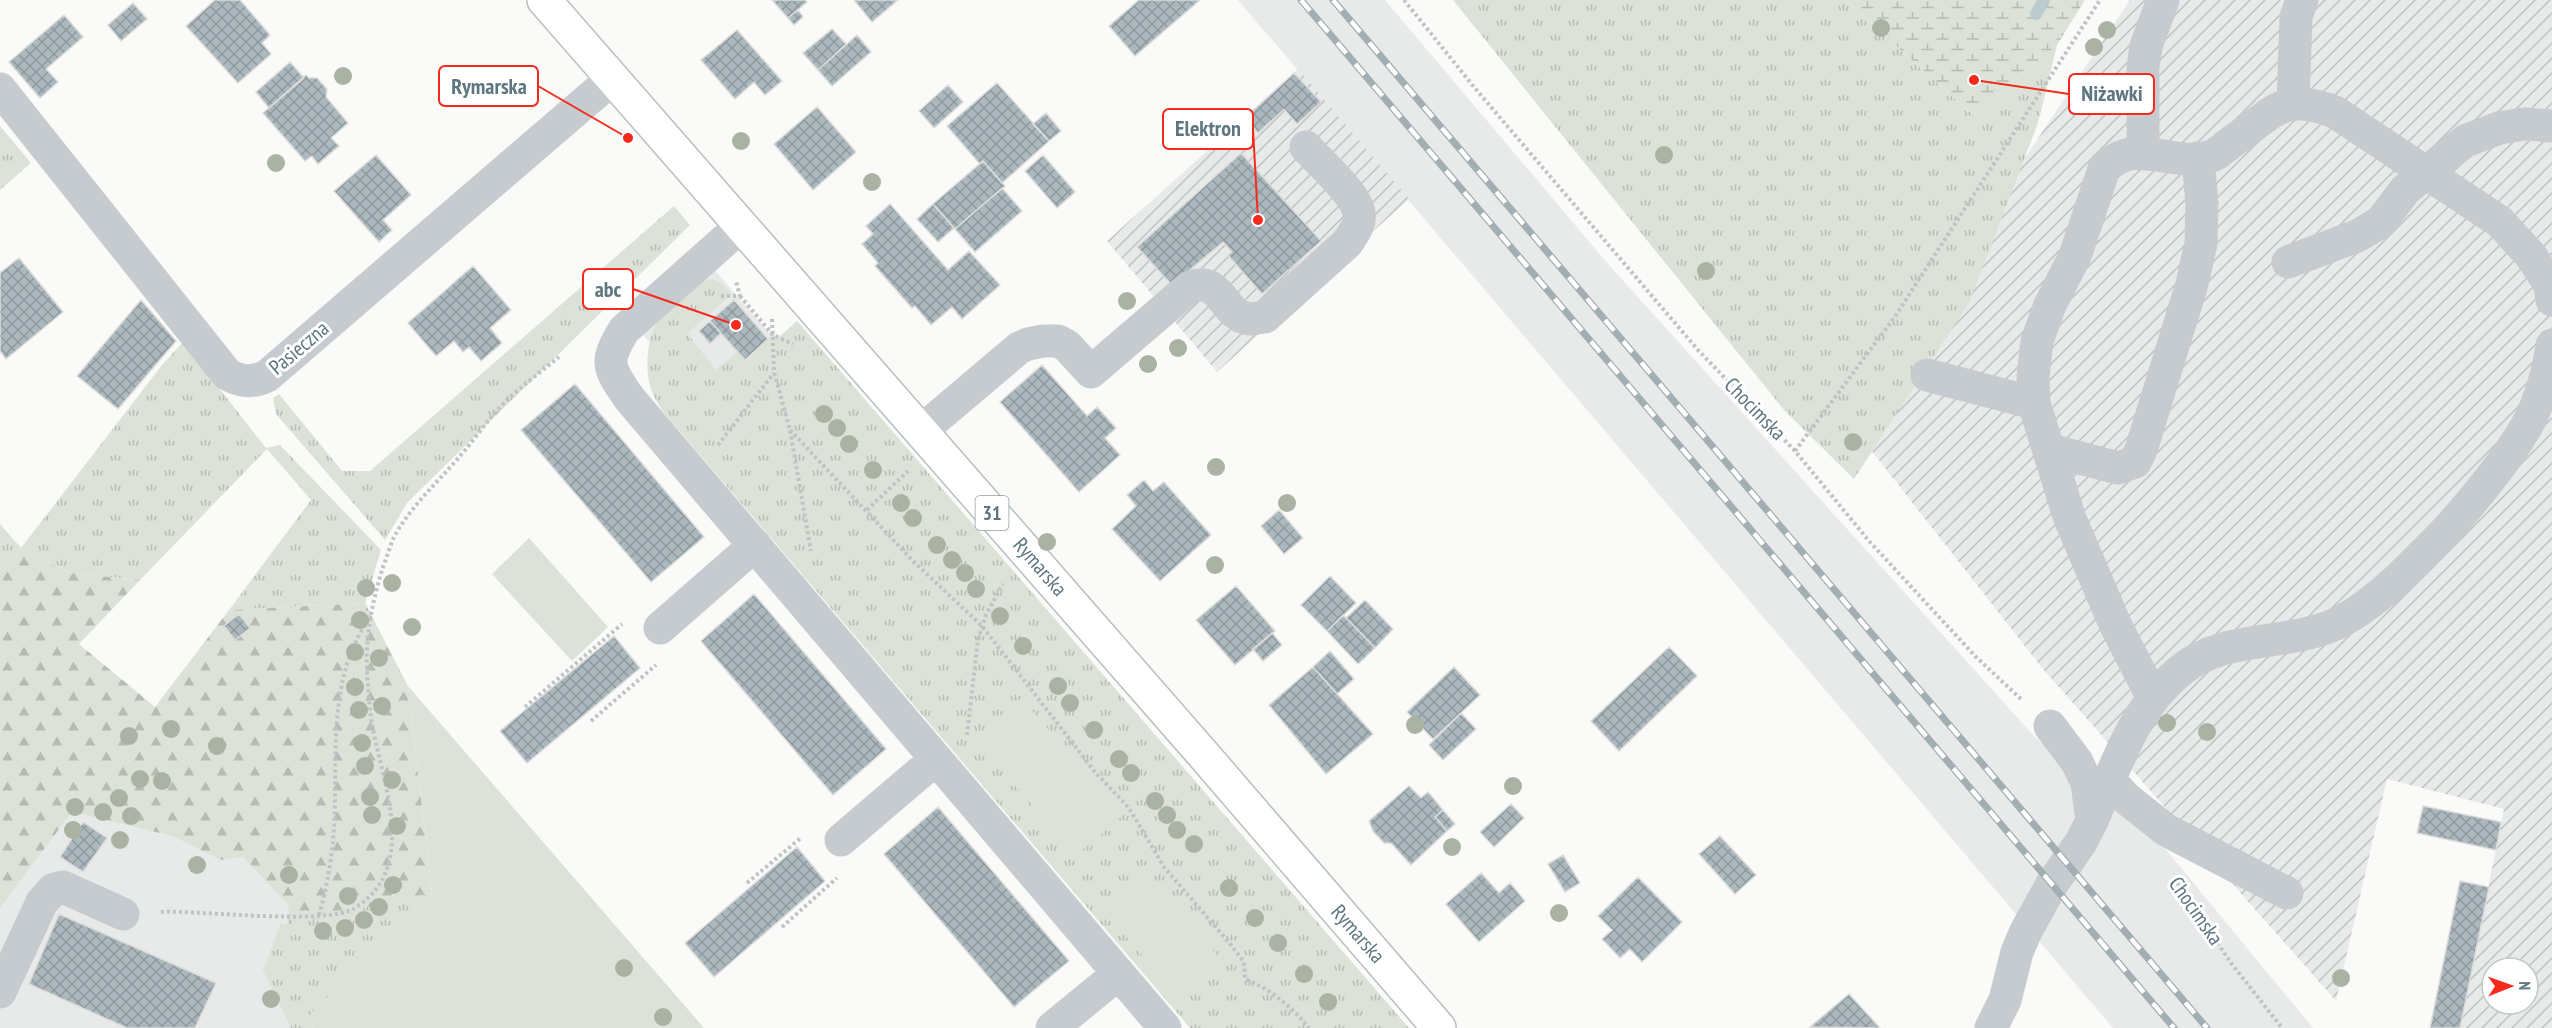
<svg xmlns="http://www.w3.org/2000/svg" width="2552" height="1028" font-family="'PT Sans Narrow',sans-serif">
	<defs>
		<pattern id="industrial-furrows" width="10" height="10" patternUnits="userSpaceOnUse" patternTransform="scale(1.5)"><rect width="10" height="10" fill="#e8eae9"/><path d="M-1 1l2-2M0 10L10 0M9 11l2-2" fill="none" stroke="#bfc2c2"/></pattern>
		<pattern id="grass-tufts" width="24" height="20" patternUnits="userSpaceOnUse" patternTransform="scale(1.5)"><rect width="24" height="20" fill="#dde2d8"/><path d="M3 7l-1-3M5 7V3M7 7l1-3M15 17l-1-3M17 17v-4M19 17l1-3" fill="none" stroke="#b6bcb4"/></pattern>
		<pattern id="forest-firs" width="22" height="20" patternUnits="userSpaceOnUse" patternTransform="scale(1.5)"><rect width="22" height="20" fill="#dde2d8"/><path d="M5 1l3.5 6h-7zM16 11l3.5 6h-7z" fill="#b6bcb4"/></pattern>
		<pattern id="wetland-marsh" width="20" height="14" patternUnits="userSpaceOnUse" patternTransform="scale(1.5)"><rect width="20" height="14" fill="#dde2d8"/><path d="M1 5h8M5 5V1M11 12h8M15 12V8" fill="none" stroke="#b6bcb4"/></pattern>
		<pattern id="building-cross-hatch" width="8" height="8" patternUnits="userSpaceOnUse" patternTransform="scale(1.5)"><rect width="8" height="8" fill="#abb8bd"/><path d="M0 0l8 8M0 8l8-8" fill="none" stroke="#8e9a9f"/></pattern>
	</defs>
	<rect width="100%" height="100%" fill="#fafaf8"/>
	<path fill="#e8eae9" d="M 1238,0 L 1385,0 L 1608,264 L 2034,736 L 2139,817 L 2313,1028 L 2113,1028 Z
		M 712,267 L 779,344 L 705,408 L 639,330 Z
		M 72,812 L 172,836 L 220,860 L 243,857 L 288,905 L 289,924 L 263,971 L 291,1028 L 0,1028 L 0,908 Z"/>
	<path fill="url(#industrial-furrows)" fill-rule="evenodd" d="M 2130,0 L 2552,0 L 2552,1028 L 2460,1028 L 2504,809 L 2387,779 L 2336,1001 L 2042,668 L 1849,422 ZM 2492,968 L 2528,968 L 2528,1004 L 2492,1004 Z
		M 1298,69 L 1409,199 L 1217,372 L 1107,241 Z"/>
	<path fill="url(#grass-tufts)" d="M 1453,0 L 1845,0 L 1973,115 L 2057,45 L 2038,123 L 1970,301 L 1854,479 L 1784,410 Z
		M 0,126 L 31,163 L 0,190 Z
		M 674,206 L 690,225 L 407,503 L 385,540 L 276,414 L 273,398 L 279,394 L 342,471 L 370,471 Z
		M 713,279 L 723,284 L 732,294 L 689,332 L 690,337 L 716,370 L 737,352 L 746,361 L 774,334 L 778,338 L 797,321 L 1409,1028 L 1190,1028 L 664,413 C 659,405 654,398 651,389 C 644,369 647,333 661,316 C 672,303 690,292 704,280 Z
		M 183,342 L 266,448 L 280,445 L 381,550 L 365,603 L 229,610 L 311,500 L 267,449 L 140,580 L 70,573 L 21,549 L 0,575 L 0,524 L 21,548 L 162,365 Z
		M 432,893 L 308,1017 L 313,1028 L 291,1028 L 263,971 L 280,925 Z"/>
	<path fill="url(#forest-firs)" d="M 21,549 L 70,573 L 140,580 L 79,644 L 155,707 L 229,610 L 365,603 L 408,686 L 432,893 L 289,924 L 288,905 L 243,857 L 220,860 L 172,836 L 72,812 L 0,908 L 0,575 Z"/>
	<path fill="url(#wetland-marsh)" d="M 1845,0 L 2085,0 L 2057,45 L 1973,115 Z"/>
	<path fill="#dde2d8" d="M 529,538 L 608,627 L 572,661 L 492,574 Z
		M 408,686 L 704,1028 L 313,1028 L 308,1017 L 432,893 Z
		M 1021,698 L 1123,815 L 1076,856 L 974,738 Z
		M 1148,876 L 1218,956 L 1175,993 L 1106,913 Z"/>
	<g fill="none" stroke-linecap="round" stroke-linejoin="round">
		<path stroke="#bbccce" stroke-width="12" d="M 2036,14 L 2044,0"/>
	</g>
	<path fill="url(#building-cross-hatch)" stroke="#dcdcda" stroke-width="1.5" d="M 215,0 L 240,0 L 270,35 L 262,43 L 271,54 L 238,83 L 186,26 Z
		M 772,0 L 805,0 L 807,2 L 788,18 Z
		M 854,0 L 898,0 L 872,22 Z
		M 1139,0 L 1200,0 L 1135,56 L 1109,26 Z
		M 133,3 L 147,19 L 121,41 L 108,25 Z
		M 798,10 L 803,17 L 794,25 L 788,18 Z
		M 64,15 L 83,37 L 46,69 L 58,82 L 40,98 L 9,62 Z
		M 832,29 L 846,44 L 818,70 L 803,53 Z
		M 737,30 L 782,81 L 765,95 L 754,82 L 735,99 L 701,60 Z
		M 857,35 L 871,52 L 832,86 L 818,70 Z
		M 290,62 L 304,78 L 269,108 L 256,92 Z
		M 1294,73 L 1321,102 L 1297,124 L 1284,109 L 1258,133 L 1245,118 Z
		M 306,75 L 309,78 L 317,78 L 327,89 L 326,97 L 348,123 L 331,138 L 339,146 L 318,164 L 312,156 L 305,161 L 263,113 Z
		M 997,83 L 1049,141 L 1002,183 L 983,161 L 980,164 L 947,126 Z
		M 948,85 L 963,102 L 934,128 L 919,111 Z
		M 817,107 L 856,152 L 813,190 L 774,144 Z
		M 1046,113 L 1061,131 L 1049,141 L 1033,124 Z
		M 1241,153 L 1321,241 L 1262,294 L 1228,255 L 1232,252 L 1223,242 L 1172,285 L 1137,247 Z
		M 376,155 L 411,195 L 383,220 L 392,230 L 379,242 L 334,191 Z
		M 1043,155 L 1075,192 L 1057,208 L 1025,171 Z
		M 983,161 L 1005,186 L 955,229 L 933,204 Z
		M 1002,188 L 1022,211 L 975,252 L 955,229 Z
		M 890,204 L 948,270 L 969,251 L 1000,285 L 962,319 L 952,307 L 931,325 L 915,306 L 912,308 L 875,266 L 878,263 L 862,244 L 873,234 L 866,226 Z
		M 933,204 L 954,228 L 938,242 L 917,219 Z
		M 19,258 L 63,312 L 6,359 L 0,351 L 0,273 Z
		M 473,266 L 511,310 L 490,328 L 502,343 L 481,361 L 469,347 L 463,352 L 454,341 L 436,356 L 408,323 Z
		M 141,300 L 176,341 L 118,409 L 77,376 Z
		M 734,300 L 768,339 L 745,360 L 710,321 Z
		M 710,321 L 721,333 L 710,344 L 699,331 Z
		M 1042,365 L 1087,416 L 1097,407 L 1116,428 L 1105,438 L 1120,455 L 1079,492 L 1000,402 Z
		M 575,384 L 704,537 L 651,582 L 521,430 Z
		M 1144,480 L 1153,491 L 1164,482 L 1211,535 L 1160,581 L 1112,529 L 1136,506 L 1127,495 Z
		M 1279,510 L 1303,538 L 1284,554 L 1261,526 Z
		M 1330,576 L 1356,603 L 1327,631 L 1301,605 Z
		M 1236,586 L 1275,631 L 1235,665 L 1196,620 Z
		M 754,594 L 886,749 L 833,795 L 701,641 Z
		M 1365,600 L 1393,629 L 1375,648 L 1346,618 Z
		M 239,614 L 250,628 L 235,640 L 224,626 Z
		M 1343,615 L 1375,648 L 1358,664 L 1327,631 Z
		M 1272,633 L 1282,645 L 1263,661 L 1253,649 Z
		M 614,636 L 640,668 L 527,763 L 500,731 Z
		M 1669,647 L 1697,676 L 1619,751 L 1591,721 Z
		M 1330,651 L 1354,679 L 1337,694 L 1313,667 Z
		M 1313,667 L 1373,734 L 1326,774 L 1269,705 Z
		M 1454,667 L 1480,695 L 1433,739 L 1407,712 Z
		M 1461,713 L 1476,729 L 1443,760 L 1429,745 Z
		M 1409,786 L 1421,798 L 1428,792 L 1443,810 L 1435,817 L 1447,831 L 1411,865 L 1391,843 L 1384,843 L 1373,831 L 1369,821 Z
		M 1511,804 L 1524,818 L 1494,847 L 1480,832 Z
		M 2423,806 L 2501,822 L 2496,850 L 2417,833 Z
		M 938,807 L 1069,961 L 1014,1007 L 884,854 Z
		M 1443,810 L 1455,824 L 1447,831 L 1435,817 Z
		M 83,822 L 107,838 L 83,872 L 60,857 Z
		M 1720,836 L 1756,875 L 1735,894 L 1699,854 Z
		M 797,847 L 825,881 L 714,977 L 685,943 Z
		M 1563,855 L 1580,883 L 1565,892 L 1548,864 Z
		M 1481,873 L 1499,893 L 1510,883 L 1525,901 L 1479,942 L 1446,904 Z
		M 1638,877 L 1682,922 L 1642,962 L 1630,949 L 1620,958 L 1602,939 L 1612,930 L 1598,916 Z
		M 2460,881 L 2489,887 L 2460,1028 L 2430,1028 Z
		M 59,914 L 216,983 L 195,1028 L 127,1028 L 29,984 Z
		M 1849,994 L 1880,1028 L 1810,1027 Z"/>
	<g fill="none" stroke-linecap="round" stroke-linejoin="round">
		<g stroke="#b8bfc2" stroke-width="36">
			<path id="major" d="M 544,0 L 1202,753 L 1439,1028"/>
		</g>
		<path stroke="#bfc3c5" stroke-width="4" stroke-dasharray="3 3" stroke-linecap="butt" d="M 1404,0 L 1474,87 L 1698,350 L 1795,451 L 1869,541 L 1975,656 L 2022,700
			M 721,296 L 740,296 L 736,281
			M 740,296 L 773,335 L 793,344
			M 772,319 L 774,372 L 790,430 L 811,551
			M 790,430 L 914,562 L 982,626 L 1095,772 L 1129,808 L 1164,867 L 1231,945 L 1244,962 L 1245,979 C 1270,989 1292,1007 1309,1028
			M 718,445 L 774,373
			M 1795,451 L 1894,318 L 2100,0
			M 867,510 L 908,471
			M 525,707 L 622,624
			M 591,721 L 656,665
			M 967,735 L 978,639 L 986,615 L 1003,584
			M 2174,878 L 2231,963 L 2282,1028
			M 747,883 L 802,837
			M 161,912 C 201,910 327,926 355,908 C 420,867 382,782 372,724 C 369,706 368,687 367,669 C 365,636 373,599 383,567 C 387,557 390,546 394,537 C 410,507 438,482 460,456 C 474,440 486,422 500,407 C 518,389 539,373 559,357
			M 319,915 C 327,887 332,858 334,829 C 338,756 326,678 371,616
			M 782,927 L 837,878"/>
		<path stroke="#c5cbce" stroke-width="33" d="M 0,89 L 227,374 C 241,382 252,383 267,376 L 612,79
			M 2293,103 L 2296,17 L 2302,0
			M 2143,154 L 2143,67 L 2146,46 L 2163,0
			M 741,226 L 624,330 C 604,363 608,367 629,398 L 1165,1028
			M 2288,262 L 2357,236 L 2381,222 L 2405,190 L 2465,141 L 2499,128 L 2524,124 L 2552,126
			M 1927,375 L 2034,403
			M 921,431 L 1019,348 L 1028,344 L 1043,341 L 1058,341 L 1067,346 L 1091,372 L 1190,287 C 1223,275 1222,317 1250,319 C 1254,319 1260,317 1265,317 L 1347,243 C 1353,234 1361,224 1359,213 C 1356,194 1319,162 1306,147
			M 2050,450 L 2118,468 L 2135,462 L 2141,450 L 2192,284 L 2201,243 L 2202,204 L 2198,158
			M 660,628 L 755,545
			M 2153,698 L 2115,624 L 2070,519 L 2034,403 L 2033,377 L 2037,341 L 2050,305 L 2075,256 L 2104,169 C 2136,134 2177,171 2214,155 C 2220,152 2227,145 2233,141 C 2275,112 2281,92 2335,112 L 2500,222 L 2531,256 L 2550,285 L 2552,300
			M 2110,781 L 2127,799 L 2166,830 L 2287,893
			M 2092,821 C 2116,766 2133,709 2181,670 C 2224,635 2282,646 2331,626 C 2392,601 2493,484 2526,427 C 2539,405 2549,370 2552,345
			M 841,840 L 936,759
			M 0,992 L 42,902 L 54,889 L 63,887 L 123,914
			M 1052,1028 L 1118,974
			M 1991,1028 L 2005,1000 L 2017,952 L 2026,931 L 2052,884 L 2081,842 L 2092,821 L 2087,783 L 2077,762 L 2050,726"/>
		<use href="#major" stroke="#fff" stroke-width="33"/>
		<g stroke="#a3aeb2" stroke-width="7">
			<path id="rail" d="M 1301,0 L 2174,1028
				M 1333,0 L 2207,1028"/>
		</g>
		<use href="#rail" stroke="#fff" stroke-width="4.5" stroke-dasharray="14" stroke-linecap="butt"/>
	</g>
	<g fill="#a9b2a3">
		<circle cx="1881" cy="28" r="9"/>
		<circle cx="2107" cy="30" r="9"/>
		<circle cx="2094" cy="47" r="9"/>
		<circle cx="343" cy="76" r="9"/>
		<circle cx="741" cy="141" r="9"/>
		<circle cx="1664" cy="155" r="9"/>
		<circle cx="276" cy="163" r="9"/>
		<circle cx="872" cy="182" r="9"/>
		<circle cx="1706" cy="271" r="9"/>
		<circle cx="1127" cy="301" r="9"/>
		<circle cx="1178" cy="348" r="9"/>
		<circle cx="1148" cy="364" r="9"/>
		<circle cx="824" cy="414" r="9"/>
		<circle cx="837" cy="428" r="9"/>
		<circle cx="1853" cy="442" r="9"/>
		<circle cx="849" cy="444" r="9"/>
		<circle cx="1216" cy="467" r="9"/>
		<circle cx="873" cy="470" r="9"/>
		<circle cx="901" cy="503" r="9"/>
		<circle cx="1287" cy="503" r="9"/>
		<circle cx="913" cy="518" r="9"/>
		<circle cx="1047" cy="542" r="9"/>
		<circle cx="937" cy="545" r="9"/>
		<circle cx="952" cy="560" r="9"/>
		<circle cx="1215" cy="565" r="9"/>
		<circle cx="965" cy="573" r="9"/>
		<circle cx="392" cy="583" r="9"/>
		<circle cx="366" cy="588" r="9"/>
		<circle cx="976" cy="589" r="9"/>
		<circle cx="1000" cy="616" r="9"/>
		<circle cx="360" cy="620" r="9"/>
		<circle cx="412" cy="627" r="9"/>
		<circle cx="1023" cy="646" r="9"/>
		<circle cx="355" cy="652" r="9"/>
		<circle cx="379" cy="658" r="9"/>
		<circle cx="1058" cy="686" r="9"/>
		<circle cx="355" cy="687" r="9"/>
		<circle cx="1070" cy="703" r="9"/>
		<circle cx="382" cy="706" r="9"/>
		<circle cx="359" cy="710" r="9"/>
		<circle cx="2167" cy="723" r="9"/>
		<circle cx="1415" cy="725" r="9"/>
		<circle cx="171" cy="729" r="9"/>
		<circle cx="1094" cy="730" r="9"/>
		<circle cx="2207" cy="732" r="9"/>
		<circle cx="129" cy="736" r="9"/>
		<circle cx="362" cy="743" r="9"/>
		<circle cx="217" cy="746" r="9"/>
		<circle cx="1119" cy="759" r="9"/>
		<circle cx="365" cy="766" r="9"/>
		<circle cx="1131" cy="773" r="9"/>
		<circle cx="140" cy="779" r="9"/>
		<circle cx="392" cy="780" r="9"/>
		<circle cx="162" cy="781" r="9"/>
		<circle cx="1513" cy="786" r="9"/>
		<circle cx="370" cy="797" r="9"/>
		<circle cx="119" cy="798" r="9"/>
		<circle cx="1155" cy="801" r="9"/>
		<circle cx="75" cy="807" r="9"/>
		<circle cx="103" cy="812" r="9"/>
		<circle cx="372" cy="815" r="9"/>
		<circle cx="1167" cy="815" r="9"/>
		<circle cx="131" cy="816" r="9"/>
		<circle cx="397" cy="826" r="9"/>
		<circle cx="73" cy="830" r="9"/>
		<circle cx="1177" cy="830" r="9"/>
		<circle cx="120" cy="840" r="9"/>
		<circle cx="1194" cy="844" r="9"/>
		<circle cx="1452" cy="847" r="9"/>
		<circle cx="197" cy="865" r="9"/>
		<circle cx="289" cy="875" r="9"/>
		<circle cx="393" cy="885" r="9"/>
		<circle cx="1229" cy="888" r="9"/>
		<circle cx="348" cy="896" r="9"/>
		<circle cx="379" cy="907" r="9"/>
		<circle cx="1559" cy="913" r="9"/>
		<circle cx="1255" cy="918" r="9"/>
		<circle cx="364" cy="920" r="9"/>
		<circle cx="345" cy="928" r="9"/>
		<circle cx="323" cy="931" r="9"/>
		<circle cx="1278" cy="943" r="9"/>
		<circle cx="624" cy="968" r="9"/>
		<circle cx="1304" cy="974" r="9"/>
		<circle cx="2341" cy="978" r="9"/>
		<circle cx="271" cy="999" r="9"/>
		<circle cx="1328" cy="1002" r="9"/>
		<circle cx="663" cy="1017" r="9"/>
	</g>
	<g text-anchor="middle" stroke-width="6" stroke-linejoin="round" paint-order="stroke">
		<rect fill="#fff" stroke="#8e9fa6" stroke-width="1.5" x="975.5" y="496" width="33" height="34" rx="4.5"/>
		<g font-size="20" font-weight="bold" fill="#5e7680">
			<text x="992" y="520">31</text>
		</g>
		<g font-size="21" fill="#5e7680" stroke="#fff">
			<text transform="translate(299 348) rotate(-40)" y="7">Pasieczna</text>
			<text transform="translate(1755 409) rotate(46)" y="7">Chocimska</text>
			<text transform="translate(1040 567) rotate(49)" y="7">Rymarska</text>
			<text transform="translate(2196 911) rotate(55)" y="7">Chocimska</text>
			<text transform="translate(1358 934) rotate(49)" y="7">Rymarska</text>
		</g>
	</g>
	<path fill="none" stroke="#f52a1d" stroke-width="2" d="M628 138L538 86M1974 80L2069 94M1258 220L1253 129M736 325L633 289"/>
	<g fill="#f52a1d" stroke="#fff" stroke-width="2">
		<circle cx="628" cy="138" r="6"/>
		<circle cx="1974" cy="80" r="6"/>
		<circle cx="1258" cy="220" r="6"/>
		<circle cx="736" cy="325" r="6"/>
	</g>
	<g fill="#fff" stroke="#f52a1d" stroke-width="2">
		<rect x="439" y="66" width="99" height="40" rx="6"/>
		<rect x="2069" y="74" width="85" height="40" rx="6"/>
		<rect x="1163" y="109" width="90" height="40" rx="6"/>
		<rect x="583" y="269" width="50" height="40" rx="6"/>
	</g>
	<g font-size="22" text-anchor="middle" font-weight="bold" fill="#5e7680">
		<text x="489" y="94">Rymarska</text>
		<text x="2112" y="101">Niżawki</text>
		<text x="1208" y="136">Elektron</text>
		<text x="608" y="297">abc</text>
	</g>
	<g transform="translate(2510 986) rotate(89)"><circle r="28" fill="#ffffff" stroke="#bfc8cc" stroke-width="1.5"/>
	<path d="M0-4.5L10 22L0 15L-10 22Z" fill="#f52a1d"/>
	<text y="-9" font-size="16" font-weight="bold" text-anchor="middle" fill="#5e7680">N</text>
	</g>
</svg>
